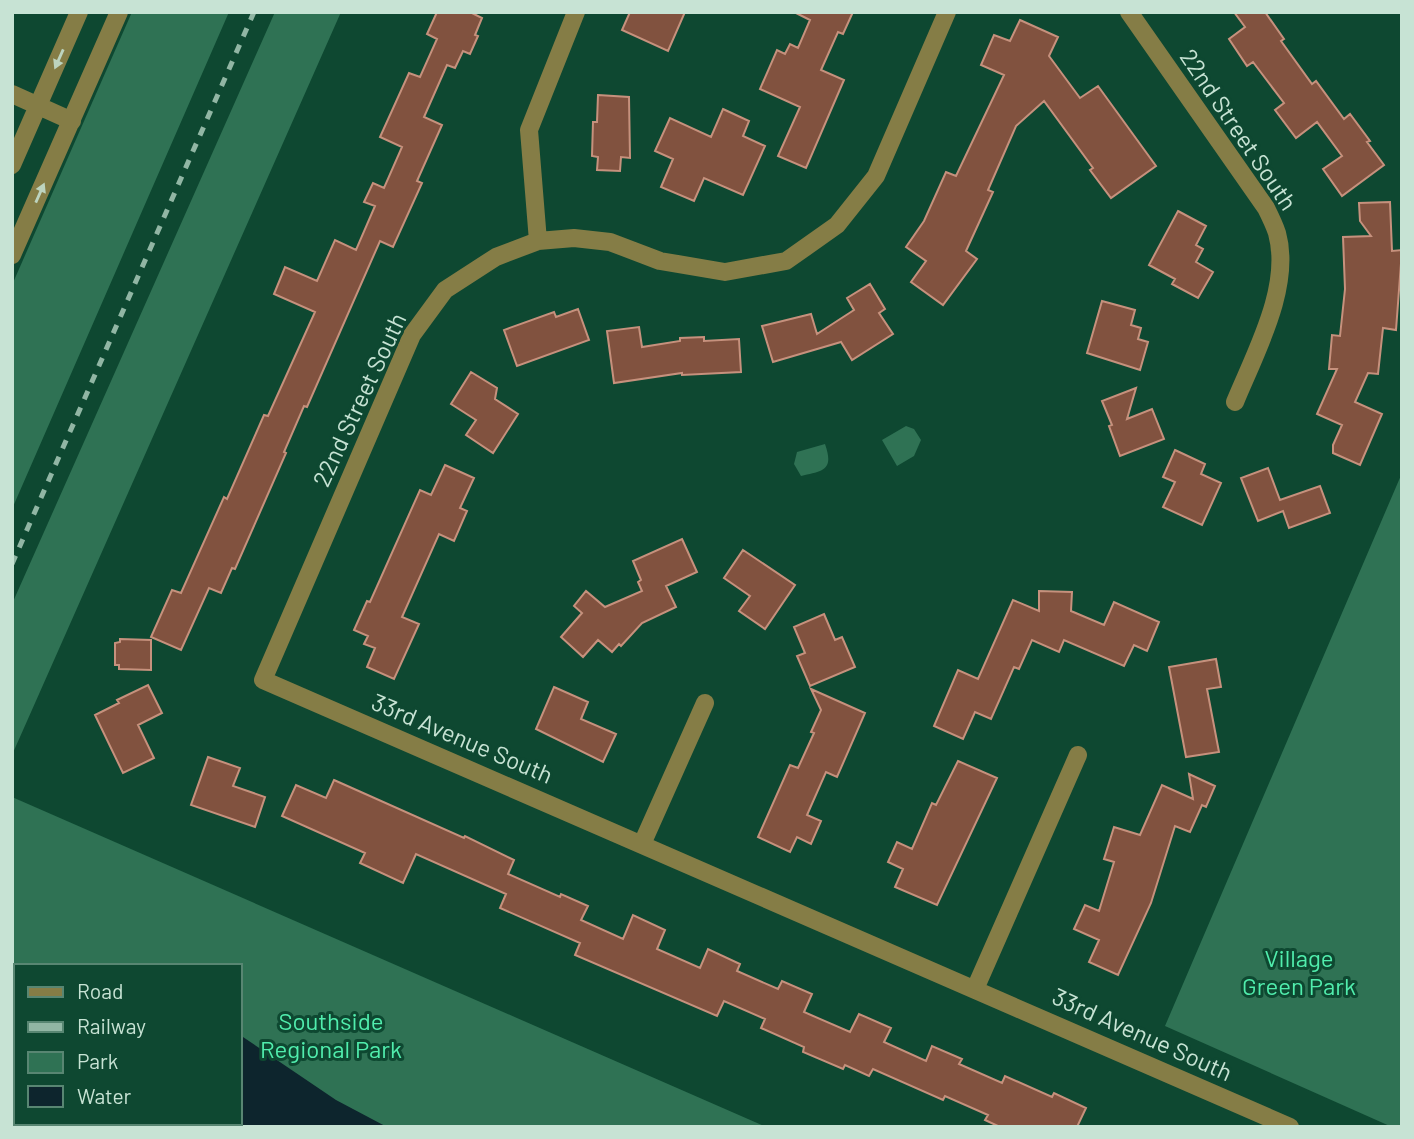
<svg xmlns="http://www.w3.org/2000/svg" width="1414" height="1139" font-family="Barlow,sans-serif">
	<rect width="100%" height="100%" fill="#0e4831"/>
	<path fill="#2f7254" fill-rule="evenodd" d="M 132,12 L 229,12 L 12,509 L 12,285 Z
		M 275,12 L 341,12 L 12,755 L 12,604 Z
		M 906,426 L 914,429 L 921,440 L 914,456 L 897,466 L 882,440 Z
		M 825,444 C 834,470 824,471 801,476 L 794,464 L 797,452 Z
		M 1402,473 L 1402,1127 L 1392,1127 L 1165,1026 Z
		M 12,797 L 766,1127 L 12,1127 ZM 16,966 L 240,966 L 240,1123 L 16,1123 Z"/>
	<path fill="#0d252d" d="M 240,1035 L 336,1100 L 387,1127 L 12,1127 L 16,1102 L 16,1123 L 240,1123 Z"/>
	<path fill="#81523f" stroke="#c6917d" stroke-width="2" d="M 437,12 L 470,12 L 482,18 L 475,35 L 478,36 L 470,54 L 463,51 L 455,68 L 447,65 L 424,117 L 442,125 L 417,181 L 422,183 L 393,247 L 380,241 L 307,407 L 304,406 L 284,452 L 286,453 L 235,569 L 232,568 L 221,593 L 209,588 L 181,650 L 151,637 L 172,590 L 181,593 L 224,497 L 227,499 L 264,415 L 268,416 L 315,312 L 274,294 L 285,267 L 317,281 L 335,240 L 356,250 L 375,206 L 364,202 L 373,183 L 384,188 L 402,147 L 380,137 L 409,73 L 420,77 L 437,39 L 427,34 Z
		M 630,12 L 685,12 L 668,51 L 622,30 Z
		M 794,12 L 853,12 L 843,34 L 838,32 L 821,70 L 844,80 L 806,168 L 778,156 L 800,107 L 760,89 L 777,50 L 785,54 L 790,44 L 798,48 L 810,20 Z
		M 1234,12 L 1265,12 L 1284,39 L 1281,41 L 1312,84 L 1316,81 L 1344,119 L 1350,114 L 1370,141 L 1367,142 L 1384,165 L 1342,196 L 1323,169 L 1342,156 L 1317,122 L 1296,138 L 1275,110 L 1284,103 L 1253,62 L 1247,66 L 1229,39 L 1245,27 Z
		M 1020,20 L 1058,37 L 1049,56 L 1080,98 L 1098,86 L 1156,166 L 1111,198 L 1090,170 L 1093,168 L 1044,101 L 1016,126 L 988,190 L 993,192 L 966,251 L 977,259 L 943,305 L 911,282 L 926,261 L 906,247 L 924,221 L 946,172 L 956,176 L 1004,75 L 981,65 L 994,35 L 1010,41 Z
		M 598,95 L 629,97 L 630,158 L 621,157 L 620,171 L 597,170 L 598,157 L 592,156 L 593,122 L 597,122 Z
		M 723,109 L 749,121 L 743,136 L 765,146 L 743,195 L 704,178 L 694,201 L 661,187 L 673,159 L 655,151 L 670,118 L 711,137 Z
		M 1390,202 L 1392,251 L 1402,250 L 1396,330 L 1383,328 L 1378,374 L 1368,373 L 1355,402 L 1382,414 L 1360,465 L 1333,453 L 1333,445 L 1342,425 L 1317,414 L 1337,369 L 1329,369 L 1332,335 L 1340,336 L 1345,289 L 1343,237 L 1371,236 L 1360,221 L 1359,203 Z
		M 1178,211 L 1206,226 L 1196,245 L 1203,249 L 1196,262 L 1213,272 L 1198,298 L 1172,284 L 1175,279 L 1149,265 Z
		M 870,284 L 885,309 L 879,313 L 893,334 L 852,360 L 841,342 L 773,362 L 762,326 L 811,314 L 817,334 L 854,310 L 847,298 Z
		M 1102,301 L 1135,310 L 1131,325 L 1141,328 L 1138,339 L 1148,342 L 1140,370 L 1087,353 Z
		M 578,309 L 589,340 L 517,366 L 504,330 L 554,312 L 556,317 Z
		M 639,327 L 642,347 L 680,341 L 680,338 L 704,337 L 704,341 L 739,339 L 741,372 L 682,375 L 682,373 L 614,383 L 607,331 Z
		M 471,372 L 497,388 L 495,399 L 518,414 L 493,453 L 466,435 L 476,420 L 451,404 Z
		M 1136,388 L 1127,419 L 1152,409 L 1164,439 L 1120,456 L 1109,426 L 1112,425 L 1102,401 Z
		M 1175,450 L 1205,464 L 1201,474 L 1221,483 L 1202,525 L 1163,507 L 1175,482 L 1163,477 Z
		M 445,465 L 474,478 L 460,508 L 467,511 L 454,541 L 439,534 L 402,617 L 419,624 L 394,679 L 367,667 L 375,648 L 364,644 L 368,636 L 354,630 L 367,601 L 370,602 L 420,490 L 431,495 Z
		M 1268,468 L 1280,500 L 1320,486 L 1330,513 L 1289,528 L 1283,511 L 1258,521 L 1241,478 Z
		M 682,539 L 697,572 L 666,586 L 676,607 L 642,623 L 621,646 L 619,644 L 612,652 L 598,640 L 583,657 L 561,637 L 582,613 L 574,606 L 586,591 L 605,607 L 642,591 L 638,582 L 641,580 L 633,561 Z
		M 743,550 L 795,585 L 765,629 L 739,611 L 750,596 L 724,578 Z
		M 1039,591 L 1072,592 L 1071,611 L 1104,625 L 1114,602 L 1159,622 L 1147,651 L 1134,645 L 1124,666 L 1064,640 L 1059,652 L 1032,640 L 1019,669 L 1014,667 L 991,719 L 975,712 L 963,739 L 934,726 L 958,670 L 978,679 L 1013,600 L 1039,611 Z
		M 824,614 L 835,640 L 842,637 L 855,667 L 810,686 L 797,656 L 805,653 L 794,627 Z
		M 120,639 L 151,640 L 151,670 L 119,669 L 119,665 L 115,665 L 115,643 L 120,642 Z
		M 1216,659 L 1221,687 L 1207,689 L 1219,752 L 1186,757 L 1169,667 Z
		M 148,685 L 162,713 L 138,725 L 154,758 L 123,773 L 95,715 L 119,703 L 117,700 Z
		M 554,687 L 588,702 L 581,719 L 616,734 L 603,762 L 536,729 Z
		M 811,689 L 865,713 L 837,777 L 826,772 L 807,815 L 821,821 L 811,844 L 797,837 L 790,852 L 758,837 L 790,765 L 798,768 L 814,733 L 811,732 L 821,710 Z
		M 208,757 L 240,768 L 233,786 L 265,797 L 255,827 L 191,805 Z
		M 958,761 L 997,778 L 937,905 L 895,887 L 903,869 L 888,862 L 897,842 L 912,849 L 932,803 L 936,805 Z
		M 1189,774 L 1215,786 L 1206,807 L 1202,805 L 1190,832 L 1175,826 L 1151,903 L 1118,975 L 1089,962 L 1099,940 L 1074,929 L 1085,905 L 1099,911 L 1114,862 L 1104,859 L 1114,827 L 1140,835 L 1162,785 L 1193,799 Z
		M 334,780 L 464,838 L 465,836 L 514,860 L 508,874 L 560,897 L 561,894 L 588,906 L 581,920 L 623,939 L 633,915 L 665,930 L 657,949 L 700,968 L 708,949 L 740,964 L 737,971 L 778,989 L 782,981 L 812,994 L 804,1012 L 850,1032 L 859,1014 L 891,1028 L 884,1042 L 926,1061 L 932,1046 L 962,1059 L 959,1064 L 1002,1083 L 1005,1076 L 1052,1097 L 1054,1093 L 1086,1108 L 1077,1127 L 1000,1127 L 985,1120 L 988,1115 L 945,1096 L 943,1100 L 873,1069 L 869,1076 L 845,1065 L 843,1069 L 803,1052 L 804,1047 L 761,1028 L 765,1019 L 724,1001 L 717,1016 L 575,955 L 580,943 L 500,908 L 506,894 L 416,854 L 403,883 L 360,863 L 365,853 L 282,816 L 296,785 L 326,798 Z"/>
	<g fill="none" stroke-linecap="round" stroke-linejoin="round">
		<path stroke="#857d46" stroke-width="18" d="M 947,12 L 876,176 L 837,225 L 786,261 L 725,272 L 660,261 L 610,242 L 574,238 L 538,241 L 496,257 L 445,290 L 412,335 L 263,680 L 1290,1127
			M 1129,12 L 1266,208 C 1270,216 1274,224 1277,233 C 1292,287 1255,353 1235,402
			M 12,94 L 72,121
			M 12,165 L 79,12
			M 538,241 L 529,130 L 576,12
			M 12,255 L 119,12
			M 642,844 L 705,703
			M 975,989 L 1078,755"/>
		<path stroke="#91b6a4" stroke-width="5" stroke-dasharray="9 9" stroke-linecap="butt" d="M 12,564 L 254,12"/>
	</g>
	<defs><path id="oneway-solid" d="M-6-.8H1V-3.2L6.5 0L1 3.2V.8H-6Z" transform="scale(1.75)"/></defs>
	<g fill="#bdd4bf">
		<use href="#oneway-solid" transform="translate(59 59) rotate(114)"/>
		<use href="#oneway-solid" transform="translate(40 193) rotate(-66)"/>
	</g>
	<g text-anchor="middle" stroke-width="6" stroke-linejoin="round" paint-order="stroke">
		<g font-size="24" fill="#c7e3d4" stroke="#0e4831">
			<text transform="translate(1238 130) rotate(56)" y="8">22nd Street South</text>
			<text transform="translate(360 400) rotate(-65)" y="8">22nd Street South</text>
			<text transform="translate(462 739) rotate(23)" y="8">33rd Avenue South</text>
			<text transform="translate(1142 1035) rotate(24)" y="8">33rd Avenue South</text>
		</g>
		<g font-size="24" fill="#51edad" stroke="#0e4831">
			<text x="1299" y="967">Village<tspan x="1299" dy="28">Green Park</tspan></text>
			<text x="331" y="1030">Southside<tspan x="331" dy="28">Regional Park</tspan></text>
		</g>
	</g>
	<rect width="1414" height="1139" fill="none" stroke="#c7e3d4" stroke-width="28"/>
	<rect x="14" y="964" width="228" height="161" fill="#0e4831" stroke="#588672" stroke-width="2"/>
	<rect x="28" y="987" width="35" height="10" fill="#857d46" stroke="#588672" stroke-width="2"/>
	<text x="77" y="999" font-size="21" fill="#c7e3d4">Road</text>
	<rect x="28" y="1022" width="35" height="10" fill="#91b6a4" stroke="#588672" stroke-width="2"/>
	<text x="77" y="1034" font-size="21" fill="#c7e3d4">Railway</text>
	<rect x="28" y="1052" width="35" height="21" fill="#2f7254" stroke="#588672" stroke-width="2"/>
	<text x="77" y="1069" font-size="21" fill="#c7e3d4">Park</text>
	<rect x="28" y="1086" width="35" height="21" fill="#0d252d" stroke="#588672" stroke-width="2"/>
	<text x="77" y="1104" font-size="21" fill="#c7e3d4">Water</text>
</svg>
